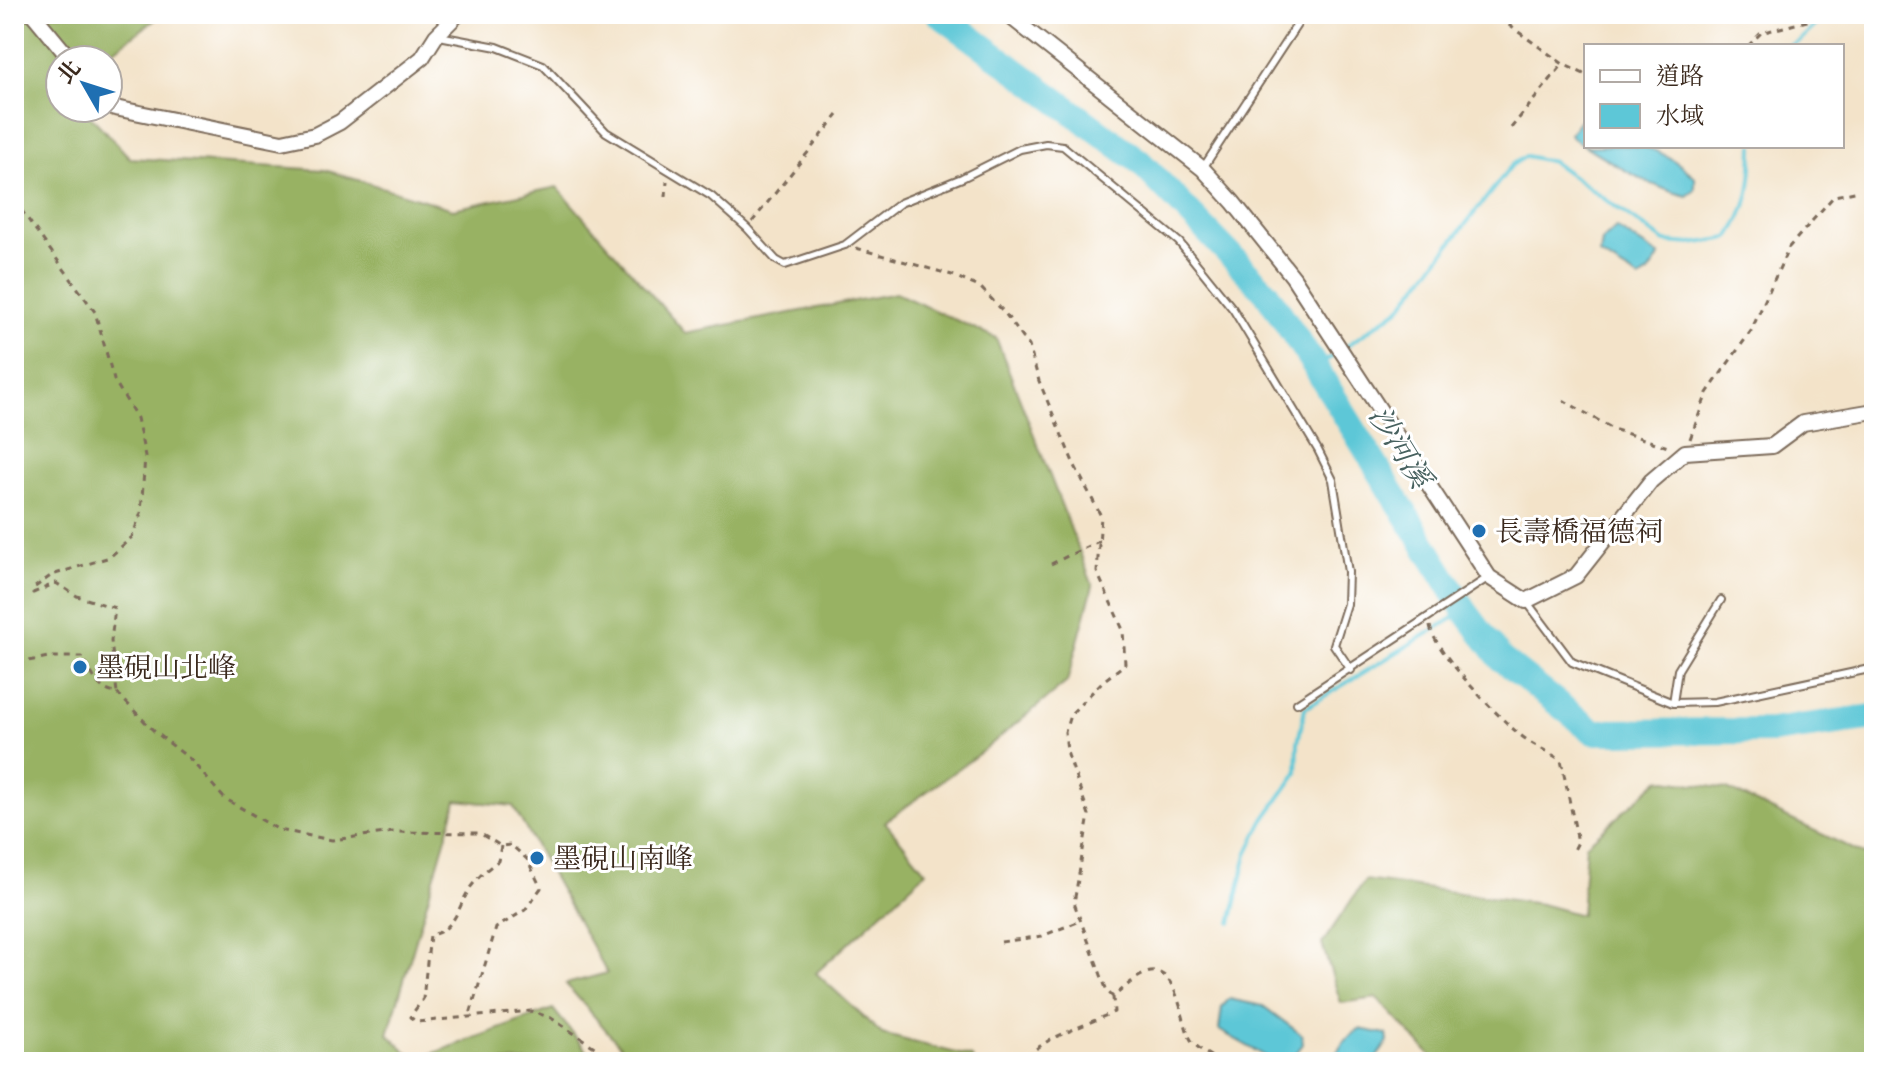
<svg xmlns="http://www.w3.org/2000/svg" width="1888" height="1076" font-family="Alegreya,'Noto Serif TC',serif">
	<rect width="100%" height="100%" fill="#fff"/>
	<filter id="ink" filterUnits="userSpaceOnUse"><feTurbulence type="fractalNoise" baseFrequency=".0125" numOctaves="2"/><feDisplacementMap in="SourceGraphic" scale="16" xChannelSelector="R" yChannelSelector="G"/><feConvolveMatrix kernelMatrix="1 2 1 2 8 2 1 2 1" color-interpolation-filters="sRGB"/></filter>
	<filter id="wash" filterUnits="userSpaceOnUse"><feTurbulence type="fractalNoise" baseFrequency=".006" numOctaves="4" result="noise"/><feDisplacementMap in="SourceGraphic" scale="32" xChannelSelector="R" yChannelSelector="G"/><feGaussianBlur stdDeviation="1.8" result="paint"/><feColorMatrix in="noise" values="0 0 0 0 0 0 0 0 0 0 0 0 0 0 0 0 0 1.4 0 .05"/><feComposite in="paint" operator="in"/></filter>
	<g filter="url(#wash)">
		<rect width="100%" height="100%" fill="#f3e3c9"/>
		<path fill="#98b264" stroke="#6a6e41" stroke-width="2" d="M 14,14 L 163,14 L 100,60 L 60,60 L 60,108 L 83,108 L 130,158 L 325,170 L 453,209 L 557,187 L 685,333 L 896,293 L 996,338 L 1093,586 L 1067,682 L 984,750 L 885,822 L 926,872 L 816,973 L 882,1034 L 972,1057 L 973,1062 L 634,1062 L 566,984 L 607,973 L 513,806 L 457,800 L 388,1034 L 415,1060 L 553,1009 L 591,1056 L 574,1062 L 14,1062 Z
			M 1660,779 L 1727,789 L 1874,859 L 1874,1062 L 1437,1062 L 1377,998 L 1341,1003 L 1322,944 L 1365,880 L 1541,904 L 1581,915 L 1586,845 Z"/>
		<path fill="#5dc7d7" stroke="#4c787a" stroke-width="2" d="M 1586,117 L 1586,146 C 1639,146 1653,140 1695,177 L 1695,190 L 1687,196 C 1645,186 1609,160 1572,138 L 1570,134 L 1579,121 Z
			M 1616,228 L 1660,256 L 1648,273 L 1639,279 L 1600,255 L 1602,241 Z
			M 1229,999 L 1263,1006 L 1302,1035 L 1303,1044 L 1289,1062 L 1276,1062 L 1219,1030 L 1222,1007 Z
			M 1359,1029 L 1387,1034 L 1388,1042 L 1373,1062 L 1330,1062 L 1344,1042 Z"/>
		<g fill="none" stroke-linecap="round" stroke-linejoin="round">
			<path stroke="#5dc7d7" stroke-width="4" d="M 1788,46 L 1799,41 L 1828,14
				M 1344,348 L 1400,308 L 1512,165 L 1526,156 L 1553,162 L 1665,242 L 1692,244 L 1729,238 C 1750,207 1752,182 1753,146
				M 1316,368 L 1337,353
				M 1231,923 L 1247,854 L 1263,821 L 1297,773 L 1298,742 L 1305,708 L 1465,611"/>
			<path stroke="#5dc7d7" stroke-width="26" d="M 939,14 L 1139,161 L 1266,292 L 1316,368 L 1465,611 L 1501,659 L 1594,732 L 1772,731 L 1874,717"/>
		</g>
	</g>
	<g filter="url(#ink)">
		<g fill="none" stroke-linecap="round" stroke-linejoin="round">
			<g stroke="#7b6b5a" stroke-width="10">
				<path id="service" d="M 439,36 L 497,47 L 543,65 L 606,132 L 711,196 L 747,228 L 776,260 L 785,265 L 845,245 L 900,203 L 962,178 L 1020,149 L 1046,144 L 1063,146 L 1179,242 L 1233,309 L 1318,450 L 1333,480 L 1348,572 L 1347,604 L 1334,645 L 1351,670
					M 1203,168 L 1304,14
					M 1527,602 L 1572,662 L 1673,703 L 1715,702 L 1874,668
					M 1297,703 L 1489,577
					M 1673,703 L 1678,670 L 1721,600"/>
			</g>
			<g stroke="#7b6b5a" stroke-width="18">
				<path id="tertiary" d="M 33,14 L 71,60
					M 1007,14 L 1203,169 L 1233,202 L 1293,277 L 1489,577 L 1526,601 L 1576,576 L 1651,481 L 1685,452 L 1772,446 L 1803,423 L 1874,411
					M 108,103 L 115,108 L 282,142 L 315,135 L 340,122 L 422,58 L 436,36 L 458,14"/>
			</g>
			<path stroke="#7b6b5a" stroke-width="3" stroke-dasharray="6 6" stroke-linecap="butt" d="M 1499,18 L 1563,64 L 1586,75
				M 1748,46 L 1761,33 L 1807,21 L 1813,14
				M 1511,128 L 1563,64
				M 666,197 L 667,181
				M 14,200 L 95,312 L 114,380 L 137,418 L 145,456 L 141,513 L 132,537 L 110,557 L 52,575 L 35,587 L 33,593 L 56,583 L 77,596 L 115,608 L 111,641 L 117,693 C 98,692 91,672 83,657 L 48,657 L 19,663
				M 752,222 L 838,115
				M 856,248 L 952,275 L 981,288 L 1004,312 L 1029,346 L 1039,381 L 1073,462 L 1101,516 L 1097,572 L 1123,630 L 1125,664 L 1102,682 L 1070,715 L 1065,732 L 1067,752 L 1089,815 L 1074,903 L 1107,991 L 1113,997 C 1122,990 1133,979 1144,974 C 1177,959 1181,1021 1190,1038 C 1195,1048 1211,1056 1220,1062
				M 1563,400 L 1613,429 L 1668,447
				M 1690,439 L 1707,393 L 1751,331 L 1789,247 L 1834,196 L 1860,191
				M 1051,564 L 1101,540
				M 1430,626 C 1433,649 1497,716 1518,733 C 1530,744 1547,751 1561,760 L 1578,842 L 1572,854
				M 117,693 L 154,731 L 191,760 L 224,798 L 279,830 L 332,840 L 393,832 L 479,833 L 501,846 L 511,845 L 527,859 L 541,888 L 525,910 L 496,928 L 469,1018
				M 501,846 L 498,861 C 487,869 478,877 470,888 C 458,907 455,931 430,935 L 423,999 L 410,1017 L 417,1022 L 531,1011 L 551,1018 L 617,1062
				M 1001,942 L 1042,936 L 1080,921
				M 1016,1062 L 1051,1039 L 1114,1012 L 1113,997
				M 1323,1062 L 1329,1056"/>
			<use href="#service" stroke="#fff" stroke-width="6"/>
			<use href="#tertiary" stroke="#fff" stroke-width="14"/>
		</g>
	</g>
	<g fill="#1f6fb2" stroke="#fff" stroke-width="3">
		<circle cx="1479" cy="531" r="8"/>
		<circle cx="80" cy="667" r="8"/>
		<circle cx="537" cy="858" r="8"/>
	</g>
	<g text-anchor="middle" stroke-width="6" stroke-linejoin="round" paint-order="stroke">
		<g font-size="28" fill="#3b2a1e" stroke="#fff" text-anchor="start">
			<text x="1495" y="541">長壽橋福德祠</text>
			<text x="96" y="677">墨硯山北峰</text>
			<text x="553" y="868">墨硯山南峰</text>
		</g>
		<g font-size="30" font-style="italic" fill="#47615f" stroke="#fff">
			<text transform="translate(1400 447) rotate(58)" y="10">沙河溪</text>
		</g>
	</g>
	<rect width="1888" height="1076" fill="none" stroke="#fff" stroke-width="48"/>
	<rect x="1584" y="44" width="260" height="104" fill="#ffffff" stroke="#b1aaa5" stroke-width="2"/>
	<rect x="1600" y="70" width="40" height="12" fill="#ffffff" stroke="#b1aaa5" stroke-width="2"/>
	<text x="1656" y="84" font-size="24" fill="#3b2a1e">道路</text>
	<rect x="1600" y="104" width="40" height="24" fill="#5dc7d7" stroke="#b1aaa5" stroke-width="2"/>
	<text x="1656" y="124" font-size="24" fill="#3b2a1e">水域</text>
	<g transform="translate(84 84) rotate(309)"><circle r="38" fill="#ffffff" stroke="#b1aaa5" stroke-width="2"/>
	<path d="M0-6L14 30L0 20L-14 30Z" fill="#1f6fb2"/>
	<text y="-12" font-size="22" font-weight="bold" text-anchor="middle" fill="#3b2a1e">北</text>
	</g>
</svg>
